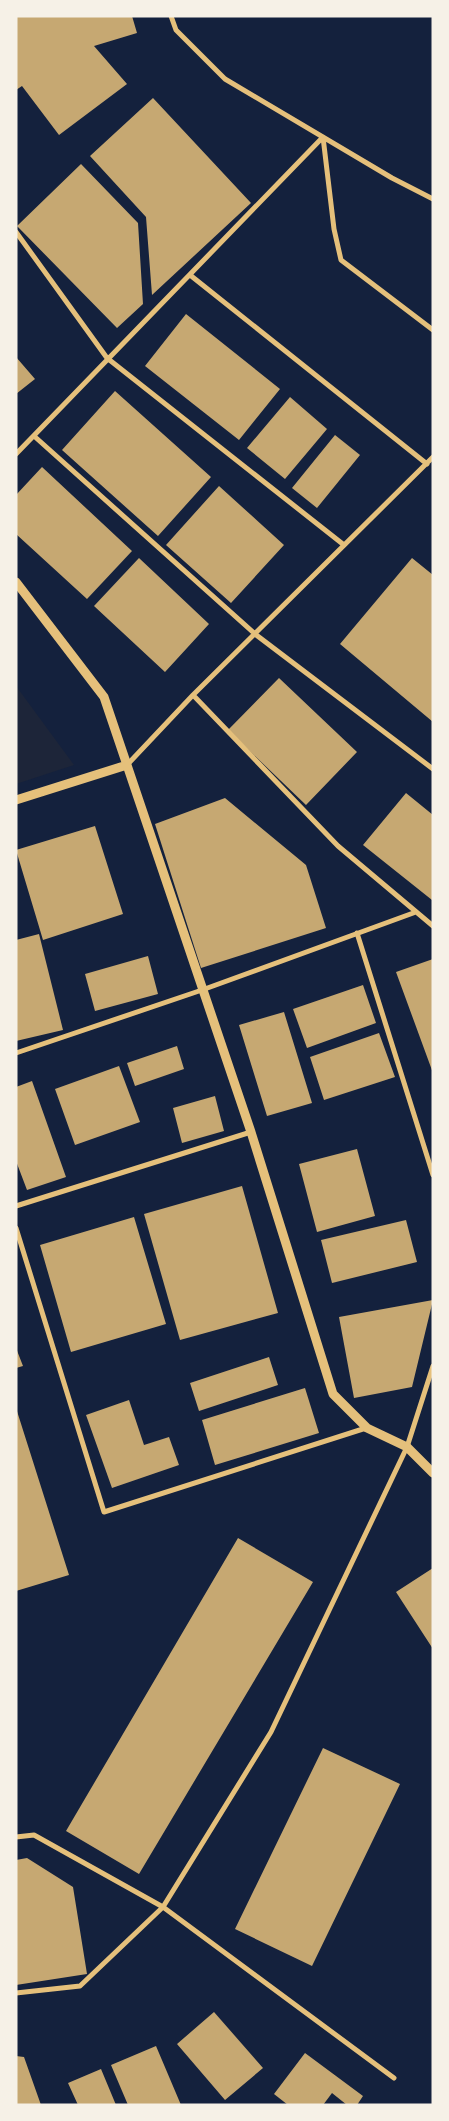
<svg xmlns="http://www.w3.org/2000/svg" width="449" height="2121" font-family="Montserrat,sans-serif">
	<rect width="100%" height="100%" fill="#14213d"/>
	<path fill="#1d2539" d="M 16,686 L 74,765 L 16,784 Z"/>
	<path fill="#c6a872" d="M 16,16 L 132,16 L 137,33 L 94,46 L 127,84 L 59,135 L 22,86 L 16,90 Z
		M 153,98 L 251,203 L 152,295 L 146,217 L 90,156 Z
		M 81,164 L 138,223 L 143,304 L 117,328 L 17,226 Z
		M 186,314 L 280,389 L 239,440 L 145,366 Z
		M 16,357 L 35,379 L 16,394 Z
		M 115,391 L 211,477 L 158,536 L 62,450 Z
		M 290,397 L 327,429 L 285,479 L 247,448 Z
		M 335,435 L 360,455 L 317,508 L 292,488 Z
		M 42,467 L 132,551 L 87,599 L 16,534 L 16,495 Z
		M 219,486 L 284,545 L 231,603 L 166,545 Z
		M 139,558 L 209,624 L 165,672 L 94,606 Z
		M 412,558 L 433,575 L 433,722 L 340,644 Z
		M 279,678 L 357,752 L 306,805 L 228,730 Z
		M 406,793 L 433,815 L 432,900 L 363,845 Z
		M 225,798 L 306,865 L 326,928 L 201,968 L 155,824 Z
		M 95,826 L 123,914 L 43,940 L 16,850 Z
		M 39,934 L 63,1030 L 16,1041 L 16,940 Z
		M 148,956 L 158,994 L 95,1011 L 85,974 Z
		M 433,959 L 433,1073 L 396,972 Z
		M 363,985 L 376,1023 L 307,1048 L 293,1009 Z
		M 284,1012 L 312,1103 L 267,1116 L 239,1025 Z
		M 379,1033 L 395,1077 L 324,1100 L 310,1057 Z
		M 177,1046 L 184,1069 L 135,1086 L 127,1063 Z
		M 119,1066 L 140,1122 L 75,1145 L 55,1089 Z
		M 32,1081 L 66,1177 L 27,1190 L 16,1161 L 16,1087 Z
		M 215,1096 L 224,1131 L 182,1143 L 173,1108 Z
		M 357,1149 L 375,1216 L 317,1232 L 299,1164 Z
		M 242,1186 L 278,1313 L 180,1340 L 144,1214 Z
		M 134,1217 L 166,1324 L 71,1352 L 40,1245 Z
		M 406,1220 L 417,1262 L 332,1283 L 321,1240 Z
		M 433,1300 L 412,1387 L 354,1398 L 339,1317 Z
		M 16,1348 L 23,1366 L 16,1368 Z
		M 269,1357 L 278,1385 L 199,1411 L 190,1383 Z
		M 305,1388 L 319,1433 L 215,1465 L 202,1420 Z
		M 129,1400 L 144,1445 L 169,1437 L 179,1465 L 112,1488 L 86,1415 Z
		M 16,1408 L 69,1575 L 16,1591 Z
		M 238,1538 L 313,1582 L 139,1874 L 66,1831 Z
		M 433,1568 L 433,1649 L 396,1592 Z
		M 323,1748 L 400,1784 L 312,1966 L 235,1929 Z
		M 27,1858 L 73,1887 L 87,1974 L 16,1985 L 16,1860 Z
		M 214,2012 L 263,2068 L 225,2100 L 177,2044 Z
		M 156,2046 L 181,2105 L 128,2105 L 111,2065 Z
		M 305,2053 L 363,2096 L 357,2105 L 347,2105 L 332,2093 L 323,2105 L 288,2105 L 274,2094 Z
		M 16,2056 L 24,2057 L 41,2105 L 16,2105 Z
		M 101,2069 L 116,2105 L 78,2105 L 68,2083 Z"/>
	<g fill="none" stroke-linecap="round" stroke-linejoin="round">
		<path stroke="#e5c07b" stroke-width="5" d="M 171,16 L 176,30 L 225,79 L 392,178 L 433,199
			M 323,137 L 334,229 L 341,260 L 433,330
			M 16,232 L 107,358 L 344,545
			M 190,275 L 427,464
			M 34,436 L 255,634 L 433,769
			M 16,454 L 323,137
			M 193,695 L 338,846 L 433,926
			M 127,765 L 193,695 L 433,457
			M 357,933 L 433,1175
			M 16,1053 L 202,990 L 416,912
			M 16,1206 L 251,1132
			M 16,1228 L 104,1512 L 366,1428
			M 16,1837 L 34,1835 L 163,1907 L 394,2078
			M 16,1993 L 80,1986 L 163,1907 L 271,1732 L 407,1447 L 433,1366"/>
		<path stroke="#e5c07b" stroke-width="9" d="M 16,582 L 104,697 L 251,1132 L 333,1394 L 367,1428 L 407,1447 L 433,1473
			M 16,800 L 127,765"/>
	</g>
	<rect width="449" height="2121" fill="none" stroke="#f6f1e7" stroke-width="35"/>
</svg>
